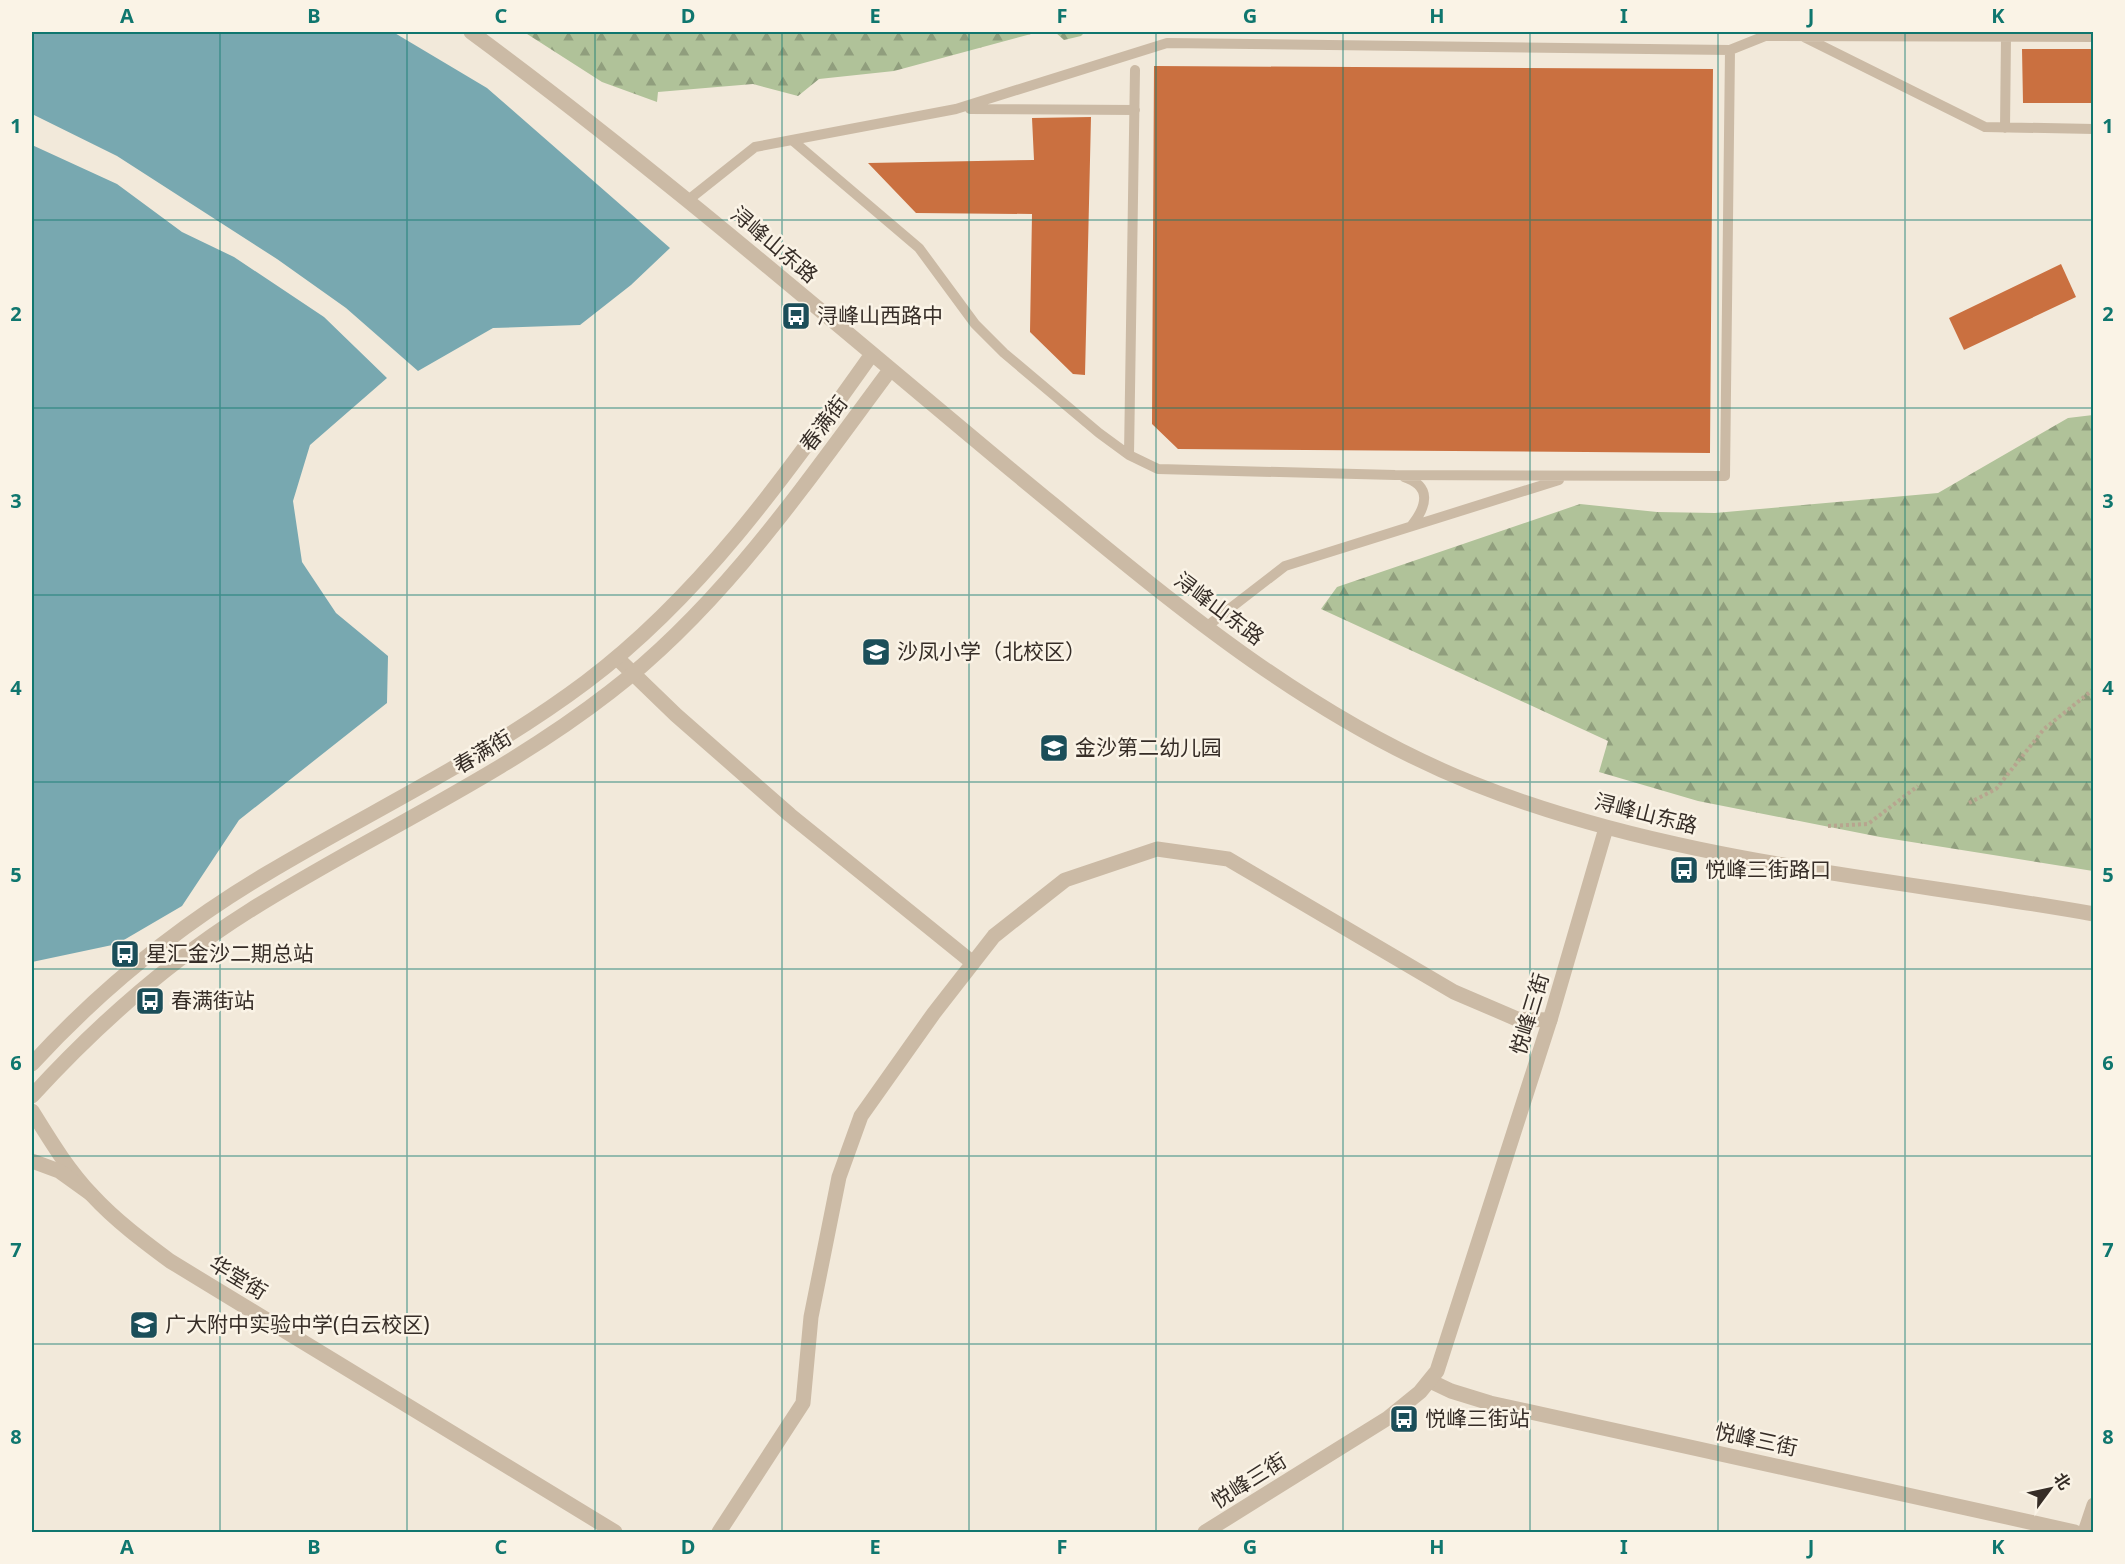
<svg xmlns="http://www.w3.org/2000/svg" width="2125" height="1564" font-family="'Noto Sans','Noto Sans SC',sans-serif">
	<defs>
		<pattern id="forest-firs" width="22" height="20" patternUnits="userSpaceOnUse" patternTransform="scale(1.5)"><rect width="22" height="20" fill="#b0c299"/><path d="M5 1l3.5 6h-7zM16 11l3.5 6h-7z" fill="#909e7d"/></pattern>
	</defs>
	<rect width="100%" height="100%" fill="#f2e9da"/>
	<path fill="url(#forest-firs)" d="M 524,32 L 1055,32 L 1031,34 L 894,71 L 819,79 L 798,96 L 753,84 L 658,92 L 657,102 L 602,82 Z
		M 1055,32 L 1085,32 L 1081,36 L 1064,40 Z
		M 2093,415 L 2093,871 L 1880,837 L 1698,801 L 1599,772 L 1608,741 L 1321,609 L 1337,587 L 1580,504 L 1657,512 L 1715,513 L 1938,493 L 2068,418 Z"/>
	<path fill="#78a8b0" d="M 32,32 L 393,32 L 487,88 L 670,248 L 631,285 L 580,325 L 493,328 L 418,371 L 346,308 L 277,259 L 117,156 L 32,114 Z
		M 32,145 L 117,184 L 182,232 L 234,257 L 324,317 L 387,378 L 310,445 L 293,501 L 302,562 L 336,613 L 388,656 L 387,703 L 239,820 L 182,906 L 117,944 L 32,962 Z"/>
	<path fill="#ca7040" d="M 2022,49 L 2093,49 L 2093,103 L 2023,103 Z
		M 1154,66 L 1713,69 L 1710,453 L 1178,449 L 1152,424 Z
		M 1091,117 L 1085,375 L 1073,374 L 1030,332 L 1032,214 L 916,213 L 868,163 L 1034,160 L 1032,118 Z
		M 2061,264 L 2076,297 L 1964,350 L 1949,318 Z"/>
	<g fill="none" stroke-linecap="round" stroke-linejoin="round">
		<path stroke="#b7a58f" stroke-width="4" stroke-dasharray="3 3" stroke-linecap="butt" d="M 1969,803 L 1996,789 L 2044,729 L 2094,689
			M 1828,826 L 1868,824 L 1918,786"/>
		<path stroke="#cbbaa5" stroke-width="10" d="M 1804,37 L 1985,127 L 2094,129
			M 1730,50 L 1765,36 L 2094,37
			M 970,109 L 1135,110
			M 2005,128 L 2006,36
			M 687,201 L 755,147 L 956,109 L 1167,43 L 1730,50 L 1725,476 L 1395,475 L 1158,469 L 1129,455 L 1099,433 L 1004,353 L 975,324 L 919,248 L 792,140
			M 1129,455 L 1135,70
			M 1404,477 C 1432,486 1427,506 1412,525
			M 1206,627 L 1285,566 L 1559,480"/>
		<path stroke="#cbbaa5" stroke-width="15" d="M 617,658 L 676,715 L 790,815 L 973,963
			M 32,1111 C 50,1140 68,1170 92,1195 C 115,1220 143,1241 170,1261 L 615,1532
			M 1430,1381 L 1451,1391 L 1490,1403 L 2075,1532
			M 719,1532 L 803,1403 L 811,1317 L 839,1177 L 861,1116 L 934,1013 L 994,936 L 1065,880 L 1157,849 L 1228,859 L 1454,992 L 1517,1019 L 1550,1020"/>
		<path stroke="#cbbaa5" stroke-width="15" d="M 471,32 C 657,169 832,321 1010,469 C 1154,587 1297,713 1472,783 C 1670,862 1885,877 2094,914
			M 32,1064 C 99,991 180,925 266,874 C 373,810 486,757 586,682 C 703,594 788,472 872,354
			M 32,1096 C 96,1026 168,962 249,911 C 368,836 498,779 610,692 C 724,604 805,484 890,370
			M 32,1161 L 59,1171 L 91,1194
			M 1205,1532 L 1388,1418 L 1420,1392 L 1437,1371 L 1550,1020 L 1606,828
			M 2085,1532 L 2094,1505"/>
	</g>
	<path fill="none" stroke="#0f766e" stroke-width="1.5" stroke-opacity="0.55" d="M 220,32 L 220,1532M 407,32 L 407,1532M 595,32 L 595,1532M 782,32 L 782,1532M 969,32 L 969,1532M 1156,32 L 1156,1532M 1343,32 L 1343,1532M 1530,32 L 1530,1532M 1718,32 L 1718,1532M 1905,32 L 1905,1532M 32,220 L 2094,220M 32,408 L 2094,408M 32,595 L 2094,595M 32,782 L 2094,782M 32,969 L 2094,969M 32,1156 L 2094,1156M 32,1344 L 2094,1344"/>
	<defs>
		<g id="bus-square" transform="scale(1.5)"><rect x="-9" y="-9" width="18" height="18" rx="4" fill="#1b4e59" stroke="#faf3e6"/><path d="M-5-6H5V4H4V6H2V4H-2V6H-4V4H-5ZM-3.5-4V0h7V-4ZM-3.5 1.2v1.5H-2V1.2ZM2 1.2v1.5H3.5V1.2Z" fill="#fff"/></g>
		<g id="school-square" transform="scale(1.5)"><rect x="-9" y="-9" width="18" height="18" rx="4" fill="#1b4e59" stroke="#faf3e6"/><path d="M0-5L7-2L0 1L-7-2ZM-4 1L0 2.5L4 1V4Q0 6-4 4Z" fill="#fff"/></g>
	</defs>
	<g fill-rule="evenodd">
		<use href="#bus-square" x="796" y="316"/>
		<use href="#school-square" x="876" y="652"/>
		<use href="#school-square" x="1054" y="748"/>
		<use href="#bus-square" x="1684" y="870"/>
		<use href="#bus-square" x="125" y="954"/>
		<use href="#bus-square" x="150" y="1001"/>
		<use href="#school-square" x="144" y="1325"/>
		<use href="#bus-square" x="1404" y="1419"/>
	</g>
	<g text-anchor="middle" stroke-width="5" stroke-linejoin="round" paint-order="stroke">
		<g font-size="21" fill="#362d27" stroke="#faf3e6">
			<text transform="translate(774 245) rotate(40)" y="7">浔峰山东路</text>
			<text transform="translate(824 424) rotate(-53)" y="7">春满街</text>
			<text transform="translate(1219 609) rotate(37)" y="7">浔峰山东路</text>
			<text transform="translate(483 752) rotate(-31)" y="7">春满街</text>
			<text transform="translate(1646 814) rotate(14)" y="7">浔峰山东路</text>
			<text transform="translate(1530 1014) rotate(-73)" y="7">悦峰三街</text>
			<text transform="translate(238 1278) rotate(31)" y="7">华堂街</text>
			<text transform="translate(1756 1440) rotate(12)" y="7">悦峰三街</text>
			<text transform="translate(1249 1481) rotate(-32)" y="7">悦峰三街</text>
		</g>
		<g font-size="21" fill="#362d27" stroke="#faf3e6" text-anchor="start">
			<text x="817" y="323">浔峰山西路中</text>
			<text x="897" y="659">沙凤小学（北校区）</text>
			<text x="1075" y="755">金沙第二幼儿园</text>
			<text x="1705" y="877">悦峰三街路口</text>
			<text x="146" y="961">星汇金沙二期总站</text>
			<text x="171" y="1008">春满街站</text>
			<text x="165" y="1332">广大附中实验中学(白云校区)</text>
			<text x="1425" y="1426">悦峰三街站</text>
		</g>
	</g>
	<rect width="2125" height="1564" fill="none" stroke="#faf3e6" stroke-width="66"/>
	<g transform="translate(2050 1489) rotate(57)" stroke="#faf3e6" stroke-width="4.5" paint-order="stroke">
	<path d="M0-4.5L10 22L0 15L-10 22Z" fill="#362d27"/>
	<text y="-9" font-size="16" font-weight="bold" text-anchor="middle" fill="#362d27">北</text>
	</g>
	<rect x="33" y="33" width="2059" height="1498" fill="none" stroke="#0f766e" stroke-width="2"/>
	<g font-size="20" text-anchor="middle" font-weight="bold" fill="#0f766e">
		<text x="127" y="23">A</text>
		<text x="314" y="23">B</text>
		<text x="501" y="23">C</text>
		<text x="688" y="23">D</text>
		<text x="875" y="23">E</text>
		<text x="1062" y="23">F</text>
		<text x="1250" y="23">G</text>
		<text x="1437" y="23">H</text>
		<text x="1624" y="23">I</text>
		<text x="1811" y="23">J</text>
		<text x="1998" y="23">K</text>
		<text x="16" y="133">1</text>
		<text x="2108" y="133">1</text>
		<text x="16" y="321">2</text>
		<text x="2108" y="321">2</text>
		<text x="16" y="508">3</text>
		<text x="2108" y="508">3</text>
		<text x="16" y="695">4</text>
		<text x="2108" y="695">4</text>
		<text x="16" y="882">5</text>
		<text x="2108" y="882">5</text>
		<text x="16" y="1070">6</text>
		<text x="2108" y="1070">6</text>
		<text x="16" y="1257">7</text>
		<text x="2108" y="1257">7</text>
		<text x="16" y="1444">8</text>
		<text x="2108" y="1444">8</text>
		<text x="127" y="1554">A</text>
		<text x="314" y="1554">B</text>
		<text x="501" y="1554">C</text>
		<text x="688" y="1554">D</text>
		<text x="875" y="1554">E</text>
		<text x="1062" y="1554">F</text>
		<text x="1250" y="1554">G</text>
		<text x="1437" y="1554">H</text>
		<text x="1624" y="1554">I</text>
		<text x="1811" y="1554">J</text>
		<text x="1998" y="1554">K</text>
	</g>
</svg>
